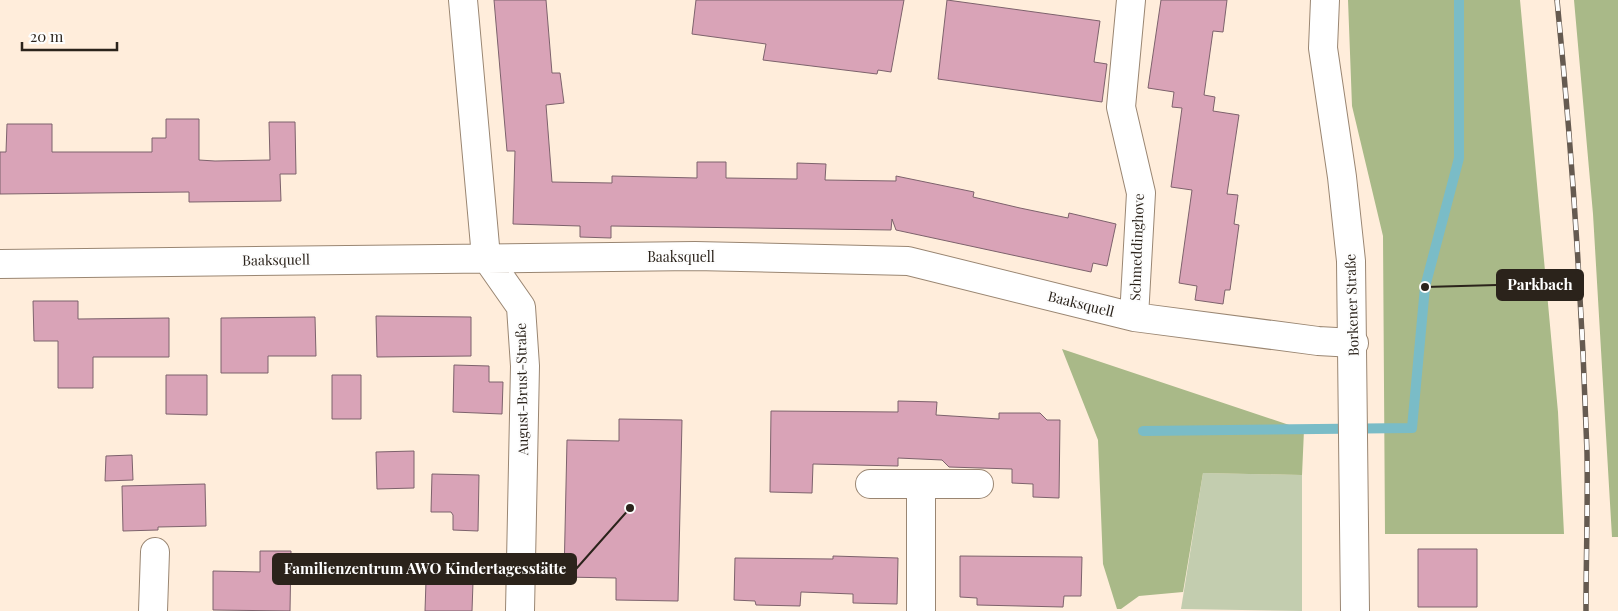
<svg xmlns="http://www.w3.org/2000/svg" width="1618" height="611" font-family="'Playfair Display',serif">
	<rect width="100%" height="100%" fill="#ffeddb"/>
	<path fill="#c3cdaf" d="M 1203,473 L 1302,475 L 1302,611 L 1181,609 Z"/>
	<path fill="#a9b988" d="M 1348,0 L 1520,0 L 1558,412 L 1564,534 L 1385,534 L 1383,236 L 1352,106 Z
		M 1574,0 L 1618,0 L 1618,537 L 1612,537 L 1593,214 Z
		M 1062,349 L 1304,430 L 1302,475 L 1203,473 L 1183,592 L 1139,596 L 1121,609 L 1117,609 L 1103,564 L 1098,440 Z"/>
	<g fill="none" stroke-linecap="round" stroke-linejoin="round">
		<path stroke="#7abcc7" stroke-width="10" d="M 1143,431 L 1412,428 L 1425,287 L 1459,158 L 1459,0"/>
	</g>
	<path fill="#d9a3b7" stroke="#7d626c" d="M 494,0 L 546,0 L 552,73 L 560,73 L 564,103 L 546,105 L 552,182 L 612,183 L 612,176 L 697,178 L 697,162 L 726,162 L 726,178 L 797,179 L 797,163 L 826,164 L 825,180 L 896,181 L 896,176 L 974,192 L 973,197 L 1020,208 L 1068,218 L 1069,213 L 1116,224 L 1107,266 L 1093,263 L 1091,272 L 896,230 L 892,219 L 891,230 L 611,226 L 611,238 L 580,237 L 580,226 L 513,224 L 515,151 L 507,151 Z
		M 696,0 L 904,0 L 891,72 L 878,70 L 877,74 L 763,60 L 766,44 L 692,34 Z
		M 947,0 L 1100,21 L 1094,62 L 1107,64 L 1102,102 L 938,79 Z
		M 1161,0 L 1227,0 L 1223,32 L 1213,31 L 1204,95 L 1215,97 L 1213,111 L 1239,115 L 1227,194 L 1238,195 L 1234,224 L 1239,225 L 1230,290 L 1225,290 L 1223,304 L 1195,300 L 1197,286 L 1179,283 L 1192,190 L 1171,187 L 1182,108 L 1172,107 L 1174,92 L 1148,88 Z
		M 166,119 L 199,119 L 199,160 L 215,161 L 270,160 L 269,122 L 295,122 L 296,174 L 280,174 L 281,201 L 189,202 L 189,192 L 0,194 L 0,152 L 6,152 L 7,124 L 52,124 L 52,152 L 152,152 L 152,138 L 166,138 Z
		M 33,301 L 78,301 L 78,319 L 169,318 L 169,357 L 93,357 L 93,388 L 58,388 L 58,341 L 34,341 Z
		M 376,316 L 471,317 L 471,356 L 377,357 Z
		M 315,317 L 316,356 L 268,356 L 268,373 L 221,373 L 221,318 Z
		M 454,365 L 489,366 L 489,382 L 503,382 L 502,414 L 453,412 Z
		M 166,375 L 207,375 L 207,415 L 166,414 Z
		M 332,375 L 361,375 L 361,419 L 332,419 Z
		M 898,401 L 937,402 L 936,415 L 999,419 L 999,413 L 1040,413 L 1047,420 L 1060,420 L 1059,498 L 1033,497 L 1033,484 L 1012,483 L 1012,469 L 949,467 L 942,460 L 898,458 L 898,466 L 813,464 L 812,493 L 770,492 L 771,411 L 898,412 Z
		M 619,419 L 682,420 L 678,601 L 616,600 L 616,578 L 564,577 L 567,440 L 619,441 Z
		M 414,451 L 414,488 L 377,489 L 376,452 Z
		M 132,455 L 133,480 L 105,481 L 106,456 Z
		M 432,474 L 479,475 L 478,531 L 453,530 L 453,515 L 451,512 L 431,512 Z
		M 205,484 L 206,526 L 158,527 L 158,530 L 123,531 L 122,486 Z
		M 1418,549 L 1477,549 L 1477,607 L 1418,607 Z
		M 260,551 L 291,551 L 290,611 L 213,610 L 213,571 L 260,572 Z
		M 833,556 L 898,558 L 897,604 L 853,603 L 853,594 L 801,592 L 800,606 L 756,605 L 755,601 L 734,600 L 735,558 L 833,559 Z
		M 960,556 L 1082,557 L 1081,596 L 1064,596 L 1063,607 L 977,605 L 977,598 L 960,597 Z
		M 426,581 L 473,582 L 472,611 L 425,611 Z"/>
	<g fill="none" stroke-linecap="round" stroke-linejoin="round">
		<g stroke="#9a8672" stroke-width="30">
			<path id="minor" d="M 463,0 L 486,257 L 521,307 L 525,366 L 520,611
				M 1131,0 L 1121,107 L 1141,193 L 1134,317
				M 0,264 L 695,256 L 908,261 L 1134,317 L 1318,341 L 1354,343
				M 870,484 L 921,484 L 921,611
				M 921,484 L 979,484
				M 153,611 L 155,552"/>
		</g>
		<g stroke="#9a8672" stroke-width="30">
			<path id="tertiary" d="M 1325,0 L 1323,48 L 1342,177 L 1351,261 L 1355,611"/>
		</g>
		<use href="#minor" stroke="#fff" stroke-width="28"/>
		<use href="#tertiary" stroke="#fff" stroke-width="28"/>
		<g stroke="#655a50" stroke-width="5.5">
			<path id="rail" d="M 1557,0 C 1572,150 1582,302 1587,452 C 1588,505 1586,558 1586,611"/>
		</g>
		<use href="#rail" stroke="#fdfdfd" stroke-width="4" stroke-dasharray="11" stroke-linecap="butt"/>
	</g>
	<g text-anchor="middle" stroke-width="4" stroke-linejoin="round" paint-order="stroke">
		<g font-size="14" fill="#2b231b" stroke="#fdfdfd">
			<text transform="translate(1137 247) rotate(-88)" y="5">Schmeddinghove</text>
			<text x="681" y="262">Baaksquell</text>
			<text transform="translate(276 260) rotate(-1)" y="5">Baaksquell</text>
			<text transform="translate(1081 304) rotate(14)" y="5">Baaksquell</text>
			<text transform="translate(1352 305) rotate(-92)" y="5">Borkener Straße</text>
			<text transform="translate(522 389) rotate(-91)" y="5">August-Brust-Straße</text>
		</g>
	</g>
	<path fill="none" stroke="#2b231b" stroke-width="2" d="M1425 287L1497 285M630 508L576 569"/>
	<g fill="#2b231b" stroke="#fdfdfd" stroke-width="2">
		<circle cx="1425" cy="287" r="5"/>
		<circle cx="630" cy="508" r="5"/>
	</g>
	<g fill="#2b231b" stroke="#2b231b" stroke-width="2">
		<rect x="1497" y="270" width="86" height="30" rx="5"/>
		<rect x="273" y="554" width="303" height="30" rx="5"/>
	</g>
	<g font-size="15" text-anchor="middle" font-weight="bold" fill="#fff">
		<text x="1540" y="290">Parkbach</text>
		<text x="425" y="574">Familienzentrum AWO Kindertagesstätte</text>
	</g>
	<path d="M22 42v8h95v-8" fill="none" stroke="#2b231b" stroke-width="2.5"/>
	<text x="30" y="42" font-size="15" fill="#2b231b" stroke="#fdfdfd" stroke-width="4" paint-order="stroke">20 m</text>
</svg>
